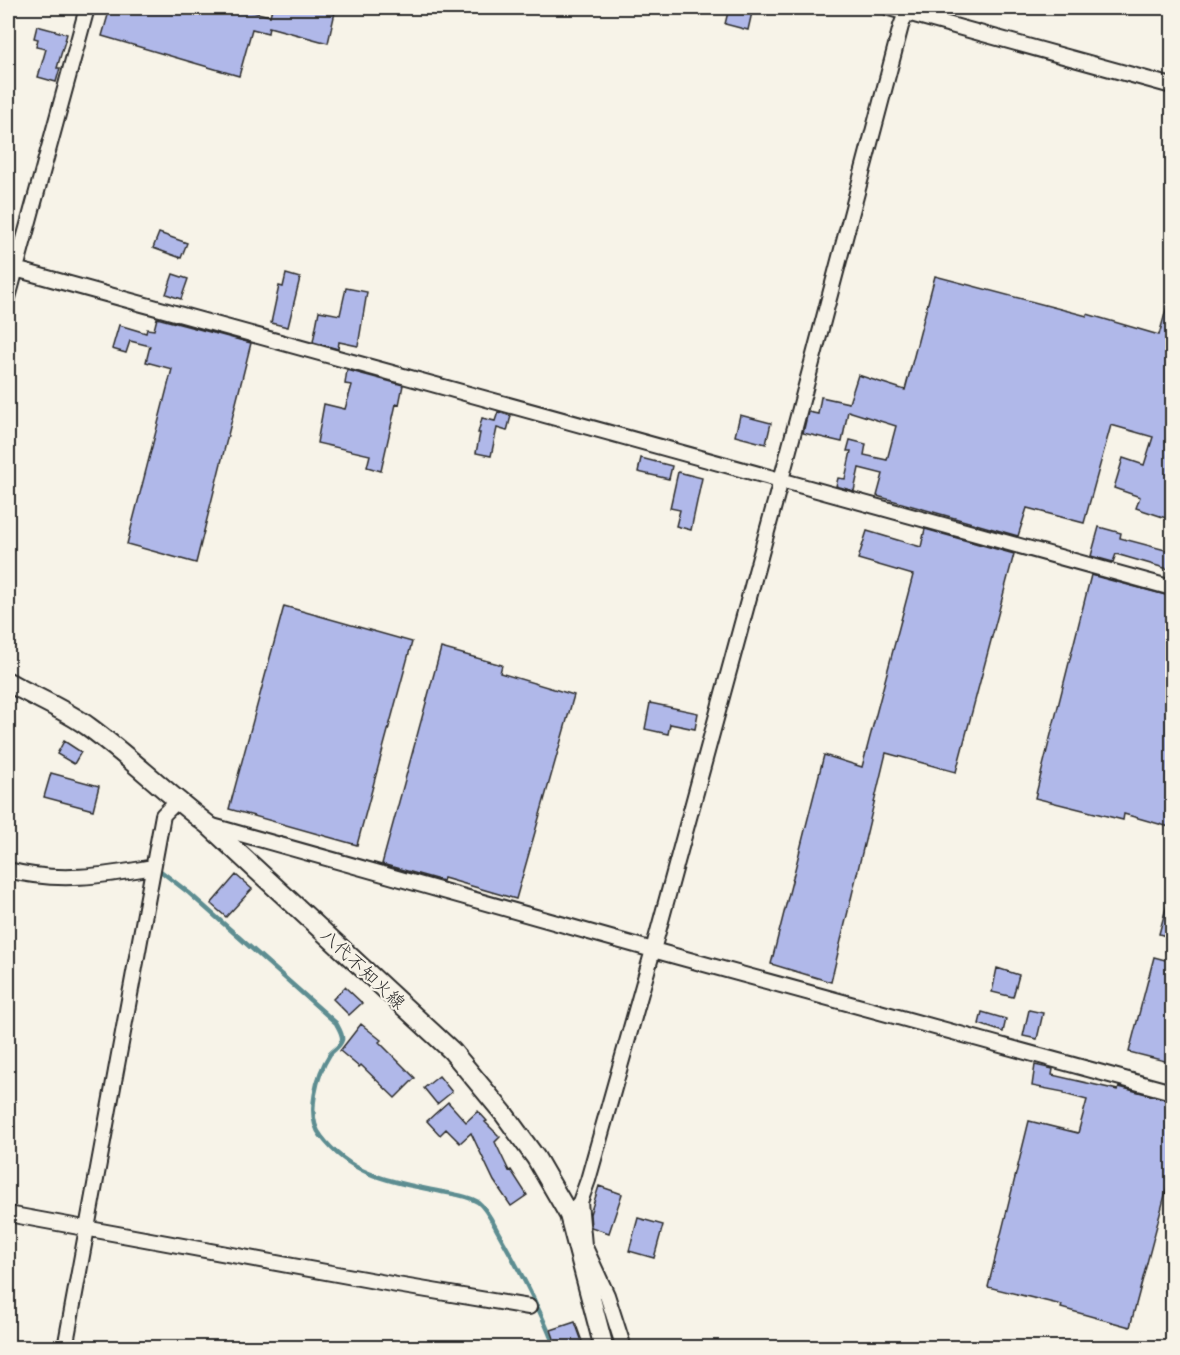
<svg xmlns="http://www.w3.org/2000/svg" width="1180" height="1355" font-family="'Comic Neue','Klee One',sans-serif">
	<rect width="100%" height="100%" fill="#f7f3e8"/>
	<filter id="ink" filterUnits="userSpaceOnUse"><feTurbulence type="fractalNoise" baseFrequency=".0167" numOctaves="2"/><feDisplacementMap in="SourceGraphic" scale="12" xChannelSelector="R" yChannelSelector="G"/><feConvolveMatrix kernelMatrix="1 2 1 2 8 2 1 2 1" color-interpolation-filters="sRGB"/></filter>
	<g filter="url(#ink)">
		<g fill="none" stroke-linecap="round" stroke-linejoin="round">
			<path stroke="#5d8d91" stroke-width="4.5" d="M 158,869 L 189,893 L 336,1023 C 339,1029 343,1034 342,1040 C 340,1047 334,1049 330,1054 C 317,1074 305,1116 321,1136 C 353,1178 395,1182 442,1192 C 454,1194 468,1196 478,1202 C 487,1209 493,1223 498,1232 C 519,1269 540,1308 555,1348"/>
		</g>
		<path fill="#b0b8e9" stroke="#2b2b2b" stroke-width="1.5" d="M 110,8 L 237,8 L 270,16 L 272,8 L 336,8 L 328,43 L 269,27 L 268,33 L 252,29 L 239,76 L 102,36 Z
			M 729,8 L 753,8 L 748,30 L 725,24 Z
			M 37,26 L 67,34 L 57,68 L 60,68 L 56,82 L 38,77 L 46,49 L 36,47 L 38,39 L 34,38 Z
			M 159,233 L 187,243 L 181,258 L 153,248 Z
			M 173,274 L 188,279 L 181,299 L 166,294 Z
			M 286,274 L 300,278 L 288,327 L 271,323 L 279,286 L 283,287 Z
			M 935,276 L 1087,316 L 1087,314 L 1159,335 L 1169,299 L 1173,299 L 1173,508 L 1170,507 L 1166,518 L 1136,508 L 1140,497 L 1114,488 L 1123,458 L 1144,465 L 1153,437 L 1111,425 L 1084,523 L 1027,508 L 1018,536 L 877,496 L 883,474 L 859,468 L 854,491 L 836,486 L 838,478 L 845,479 L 851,451 L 847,451 L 850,440 L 866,444 L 864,455 L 887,460 L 896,426 L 848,411 L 842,442 L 803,433 L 808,412 L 818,414 L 821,397 L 849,403 L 858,375 L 905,390 Z
			M 346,288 L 367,292 L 358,346 L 339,342 L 338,349 L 313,342 L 319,311 L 340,315 Z
			M 157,318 L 251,343 L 196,563 L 127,544 L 172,369 L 146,362 L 150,346 L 130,341 L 126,353 L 112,349 L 119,325 L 146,333 L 147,329 L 154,330 Z
			M 347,370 L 403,385 L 399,405 L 396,404 L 381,471 L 367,467 L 370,455 L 317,443 L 324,404 L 345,409 L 352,385 L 345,384 Z
			M 498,412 L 511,416 L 507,431 L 497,428 L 491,456 L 476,453 L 480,433 L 478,433 L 482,418 L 495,421 Z
			M 740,415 L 771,423 L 766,444 L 735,436 Z
			M 641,458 L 672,466 L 669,479 L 638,472 Z
			M 678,472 L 702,478 L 691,530 L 676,526 L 680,510 L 670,508 Z
			M 1099,527 L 1121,533 L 1120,538 L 1173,552 L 1168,569 L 1116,554 L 1113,562 L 1091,556 Z
			M 925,529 L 1014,554 L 956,772 L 886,753 L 831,982 L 771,964 L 824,755 L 862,767 L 913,575 L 858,559 L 867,531 L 921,547 Z
			M 1091,575 L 1173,597 L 1173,828 L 1124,814 L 1123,820 L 1035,798 Z
			M 284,606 L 412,642 L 357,845 L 229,809 Z
			M 441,648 L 502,665 L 500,673 L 574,695 L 516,899 L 444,878 L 443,881 L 382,864 Z
			M 650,703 L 698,713 L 695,729 L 670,724 L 668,734 L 645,729 Z
			M 64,741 L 81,752 L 74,764 L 57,754 Z
			M 51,773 L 99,786 L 93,810 L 44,797 Z
			M 236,875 L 252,889 L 226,917 L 211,904 Z
			M 1169,897 L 1173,898 L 1173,938 L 1159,934 Z
			M 1154,957 L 1173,962 L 1173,1063 L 1129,1052 Z
			M 997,968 L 1019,975 L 1013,997 L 992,992 Z
			M 345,987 L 362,1003 L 349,1015 L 333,999 Z
			M 1029,1010 L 1043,1013 L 1037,1039 L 1023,1036 Z
			M 982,1012 L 1006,1019 L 1003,1032 L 979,1024 Z
			M 361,1024 L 381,1040 L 379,1042 L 415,1078 L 395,1098 L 361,1065 L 359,1067 L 340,1051 Z
			M 1035,1065 L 1053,1069 L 1052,1075 L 1118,1090 L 1119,1087 L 1173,1101 L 1173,1165 L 1130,1327 L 1061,1308 L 1062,1305 L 988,1287 L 1029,1121 L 1078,1133 L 1087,1100 L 1064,1094 L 1064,1092 L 1032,1086 Z
			M 439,1076 L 452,1092 L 437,1104 L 424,1088 Z
			M 448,1102 L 466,1122 L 478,1111 L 487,1121 L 485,1122 L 500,1137 L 495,1142 L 509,1171 L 511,1170 L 527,1195 L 511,1206 L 494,1181 L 471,1133 L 460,1143 L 446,1129 L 440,1135 L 427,1121 Z
			M 599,1186 L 622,1194 L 609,1233 L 591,1227 L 590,1214 Z
			M 638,1218 L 663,1225 L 654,1258 L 629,1251 Z
			M 575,1322 L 584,1347 L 557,1347 L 551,1330 Z"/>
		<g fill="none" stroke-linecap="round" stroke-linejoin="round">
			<g stroke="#2b2b2b" stroke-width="18">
				<path id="minor" d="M 889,8 L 1172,86
					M 8,267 L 1172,588
					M 8,298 L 87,8
					M 209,825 L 653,950 L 1172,1092
					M 8,870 C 57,883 103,876 153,867
					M 580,1202 L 584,1245 L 607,1295 L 624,1348
					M 8,1214 L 397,1285 L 529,1307
					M 569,1215 L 580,1202 L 588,1180 L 653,950 L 781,480 L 901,26 L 908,8
					M 65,1348 L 163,815 L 177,801"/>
			</g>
			<g stroke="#2b2b2b" stroke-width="22">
				<path id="secondary" d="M 8,682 C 34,697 64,709 89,727 C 130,757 166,793 207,824 L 452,1051 L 504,1114 L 536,1158 L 569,1215 L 604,1348"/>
			</g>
			<use href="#minor" stroke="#f7f3e8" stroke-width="14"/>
			<use href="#secondary" stroke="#f7f3e8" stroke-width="18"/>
		</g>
	</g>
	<g text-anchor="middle" stroke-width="4.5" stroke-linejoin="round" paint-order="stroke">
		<g font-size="18" fill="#2b2b2b" stroke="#f7f3e8">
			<text transform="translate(363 969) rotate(43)" y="6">八代不知火線</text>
		</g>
	</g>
	<rect width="1180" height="1355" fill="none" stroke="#f7f3e8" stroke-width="30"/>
	<rect x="15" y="15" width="1150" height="1325" fill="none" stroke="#2b2b2b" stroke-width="2" filter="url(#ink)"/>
</svg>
